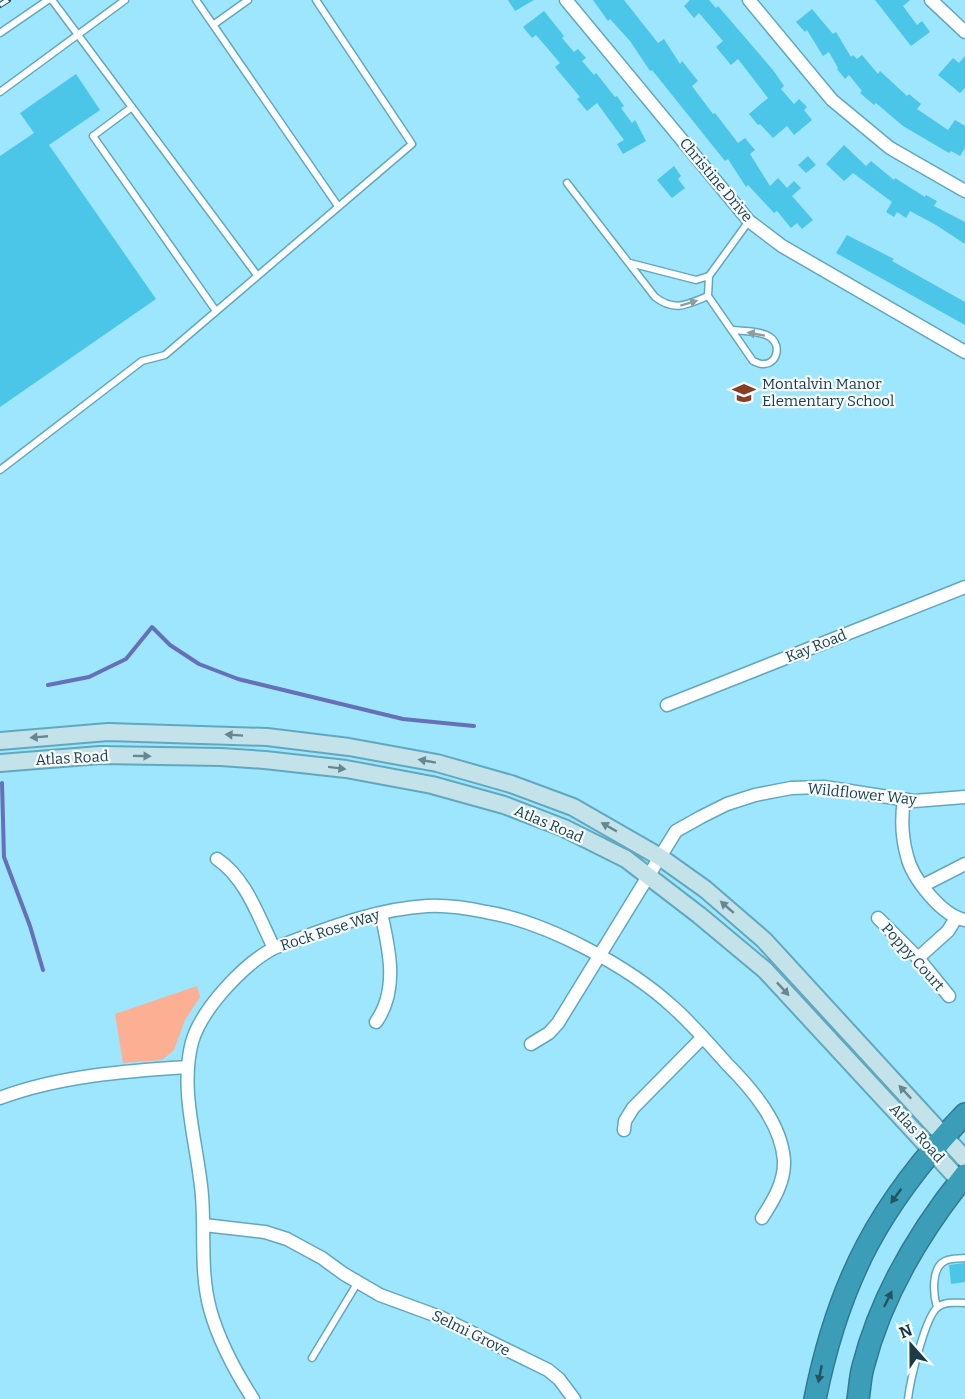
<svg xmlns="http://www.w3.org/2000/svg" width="965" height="1399" font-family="Bitter,serif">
	<rect width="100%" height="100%" fill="#9ee6fd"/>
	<path fill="#fcaf93" d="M 197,986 L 200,997 L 185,1020 L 174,1050 L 162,1060 L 123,1063 L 115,1014 Z"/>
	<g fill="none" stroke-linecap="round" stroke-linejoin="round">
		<path stroke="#6570b8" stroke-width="4" d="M 48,685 L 89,677 L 126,659 L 152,627 L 170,645 L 199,664 L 238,679 L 403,719 L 474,726
			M 2,783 L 4,857 L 30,926 L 43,970"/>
	</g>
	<path fill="#4bc5e8" d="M 508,0 L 534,0 L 515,11 Z
		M 593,0 L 624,0 L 658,43 L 664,39 L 680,64 L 682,61 L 698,81 L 692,86 L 713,114 L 715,113 L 738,143 L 745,138 L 755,150 L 750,154 L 770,186 L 778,178 L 787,188 L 794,181 L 801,188 L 792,196 L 813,220 L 802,229 L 797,223 L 791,228 L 777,211 L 774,213 L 748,185 L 746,187 L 728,159 L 725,161 L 652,70 L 650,71 L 630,41 L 610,19 L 608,21 Z
		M 690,0 L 709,0 L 716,8 L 718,6 L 773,70 L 784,86 L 781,89 L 794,104 L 799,99 L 807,107 L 804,110 L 812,120 L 794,135 L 787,126 L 773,138 L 760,124 L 758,125 L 749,114 L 768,98 L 738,59 L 731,65 L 716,47 L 723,41 L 699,13 L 694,18 L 684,6 Z
		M 875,0 L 910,0 L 903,6 L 917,25 L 922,21 L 930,32 L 911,46 Z
		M 812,9 L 833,34 L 836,32 L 851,57 L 853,55 L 857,59 L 862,55 L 878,74 L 880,71 L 907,96 L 909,94 L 921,104 L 917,109 L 948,130 L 955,120 L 965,126 L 965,148 L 960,156 L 951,151 L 949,153 L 903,126 L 876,103 L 874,105 L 860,93 L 862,91 L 849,75 L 845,79 L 837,69 L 838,68 L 829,52 L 823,56 L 807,30 L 805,32 L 796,22 Z
		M 544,11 L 564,36 L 562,38 L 574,52 L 578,49 L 586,58 L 582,61 L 594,75 L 596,73 L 615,97 L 617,96 L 624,106 L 621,108 L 632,123 L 635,120 L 646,141 L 623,154 L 617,144 L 624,140 L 597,103 L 587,111 L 577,99 L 580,97 L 555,67 L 560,63 L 536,35 L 532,38 L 523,27 Z
		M 965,56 L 965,88 L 960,93 L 938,75 L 953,58 L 959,63 Z
		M 76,74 L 100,110 L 49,145 L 156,299 L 0,407 L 0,156 L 34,133 L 20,113 Z
		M 844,145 L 866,166 L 871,161 L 894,180 L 895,178 L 925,197 L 926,195 L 937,201 L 934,206 L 965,222 L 965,244 L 936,225 L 910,211 L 906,218 L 897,212 L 894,217 L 886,212 L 892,202 L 853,173 L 844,181 L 826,164 Z
		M 808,156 L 816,165 L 806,173 L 798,165 Z
		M 674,166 L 681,176 L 678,179 L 685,188 L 672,198 L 657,180 Z
		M 847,235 L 894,259 L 892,261 L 965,302 L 965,325 L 836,253 Z
		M 965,1263 L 965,1282 L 951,1284 L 949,1265 Z"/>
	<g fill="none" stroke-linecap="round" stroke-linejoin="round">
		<g stroke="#61a8be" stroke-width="9">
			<path id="lane" d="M 52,0 L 257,275
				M 196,0 L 338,206
				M 213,25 L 248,0
				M 0,33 L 48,0
				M 0,92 L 125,0
				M 132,107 L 93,136 L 216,311
				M 567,183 L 655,297 C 675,312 686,305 708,296 L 709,276 L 749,221
				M 630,263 L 696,280 L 709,276
				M 708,296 L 753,361 C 756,362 759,364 762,364 C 777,365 782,346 770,337 C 761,331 744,331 733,330
				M 0,470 L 142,361 L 165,355 L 412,144 L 316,0
				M 937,1307 C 933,1294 931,1268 945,1261 C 951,1258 959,1259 965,1258
				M 312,1358 L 358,1282
				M 908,1399 C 910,1382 925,1316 938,1307 C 945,1301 956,1303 965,1303"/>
		</g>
		<g stroke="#61a8be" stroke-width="15">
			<path id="street" d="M 566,0 L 749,221 L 782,246 L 965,352
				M 749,0 L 832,100 L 890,148 L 965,191
				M 931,0 L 965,32
				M 667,705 L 965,587
				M 904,800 C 901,819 902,838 907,856 C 912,878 942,916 965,920
				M 217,859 C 246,878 259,918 274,948
				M 922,886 L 965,864
				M 878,918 L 918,958 L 949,996
				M 918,958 L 948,931 L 956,918
				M 376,1022 C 399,990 389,948 381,913
				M 531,1044 L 549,1033 L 558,1023 L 676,831 L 701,817 L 727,804 L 755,795 L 791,788 L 824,787 L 914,801 L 965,797
				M 0,1098 C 58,1076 126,1071 187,1067
				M 624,1130 L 625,1121 L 633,1108 L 703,1037
				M 204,1225 L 265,1232 L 287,1239 L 322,1258 L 344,1274 L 380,1295 L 440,1317 L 548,1370 L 559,1379 L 574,1399
				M 253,1399 C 235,1371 219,1342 210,1309 C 200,1272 205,1234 202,1196 C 198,1145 179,1092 192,1042 C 202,1008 244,964 274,948 C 324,930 374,909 427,906 C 446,905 467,908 486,912 C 546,922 629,966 674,1008 C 693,1025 710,1045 727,1064 C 752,1089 781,1123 784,1160 C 785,1182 773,1201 762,1218"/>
		</g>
		<g stroke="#61a8be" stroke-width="20">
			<path id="secondary" d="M 0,741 L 108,732 L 267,737 L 349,747 L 437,763 L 511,784 L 573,807 L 660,857 L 705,889 L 764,940 L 965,1159
				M 0,763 L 100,755 L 221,757 L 265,760 L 346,769 L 432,785 L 504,805 L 564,828 L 626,859 L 699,915 L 765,970 L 960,1181"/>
		</g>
		<g stroke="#317b90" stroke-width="24">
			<path id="highway" d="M 815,1399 C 839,1279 881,1202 965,1114
				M 858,1399 C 860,1388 860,1377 863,1367 C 881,1296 920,1231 965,1175"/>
		</g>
		<use href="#lane" stroke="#fff" stroke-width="6"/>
		<use href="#street" stroke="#fff" stroke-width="12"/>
		<use href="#secondary" stroke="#c4e2ea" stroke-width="16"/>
		<use href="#highway" stroke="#3c9db9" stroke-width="21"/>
		<g stroke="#2b4e58" stroke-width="6">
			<path id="rail" d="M 0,5 L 8,0"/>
		</g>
		<use href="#rail" stroke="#f5fbfe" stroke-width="4" stroke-dasharray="11" stroke-linecap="butt"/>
	</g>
	<defs><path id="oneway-solid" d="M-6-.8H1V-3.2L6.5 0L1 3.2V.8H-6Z" transform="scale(1.5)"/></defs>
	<g fill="#8e9da2">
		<use href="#oneway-solid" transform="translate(689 303) rotate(-17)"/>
		<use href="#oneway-solid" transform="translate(756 334) rotate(-170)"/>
	</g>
	<g fill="#68868f">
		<use href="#oneway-solid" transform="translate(234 735) rotate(-176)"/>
		<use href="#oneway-solid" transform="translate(39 737) rotate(175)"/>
		<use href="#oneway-solid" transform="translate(142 756) rotate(1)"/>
		<use href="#oneway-solid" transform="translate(427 761) rotate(-170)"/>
		<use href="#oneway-solid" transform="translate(337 768) rotate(7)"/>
		<use href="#oneway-solid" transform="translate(609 827) rotate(-151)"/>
		<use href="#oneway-solid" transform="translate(727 907) rotate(-139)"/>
		<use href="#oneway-solid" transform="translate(783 989) rotate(47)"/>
		<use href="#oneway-solid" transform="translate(905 1092) rotate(-133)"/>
	</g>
	<g fill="#255461">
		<use href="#oneway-solid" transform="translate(896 1196) rotate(126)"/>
		<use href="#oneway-solid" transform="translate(888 1299) rotate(-64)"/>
		<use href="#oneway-solid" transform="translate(820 1374) rotate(101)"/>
	</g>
	<defs>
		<g id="school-bare" transform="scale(1.8)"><path d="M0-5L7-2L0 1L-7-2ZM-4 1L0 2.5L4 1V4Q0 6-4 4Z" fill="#863d21" stroke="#f5fbfe" stroke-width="2.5" paint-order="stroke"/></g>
	</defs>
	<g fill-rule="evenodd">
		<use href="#school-bare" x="744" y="393"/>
	</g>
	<g text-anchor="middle" stroke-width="4.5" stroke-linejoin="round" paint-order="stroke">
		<g font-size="15" fill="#1d3b44" stroke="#f5fbfe">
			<text transform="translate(716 180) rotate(50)" y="5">Christine Drive</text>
			<text transform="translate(816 646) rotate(-22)" y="5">Kay Road</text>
			<text transform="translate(72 758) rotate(-3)" y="5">Atlas Road</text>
			<text transform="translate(862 794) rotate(6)" y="5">Wildflower Way</text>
			<text transform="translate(549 824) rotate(23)" y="5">Atlas Road</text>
			<text transform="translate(330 930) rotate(-18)" y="5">Rock Rose Way</text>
			<text transform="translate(913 957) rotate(48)" y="5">Poppy Court</text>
			<text transform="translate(917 1133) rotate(48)" y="5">Atlas Road</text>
			<text transform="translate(471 1333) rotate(26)" y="5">Selmi Grove</text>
		</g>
		<g font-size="15" fill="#1d3b44" stroke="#f5fbfe" text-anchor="start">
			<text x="762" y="389">Montalvin Manor<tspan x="762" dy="17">Elementary School</tspan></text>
		</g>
	</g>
	<g transform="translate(911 1345) rotate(339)" stroke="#f5fbfe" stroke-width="4.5" paint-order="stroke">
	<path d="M0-4.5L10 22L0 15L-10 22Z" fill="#1d3b44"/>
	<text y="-9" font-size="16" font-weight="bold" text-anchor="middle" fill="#1d3b44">N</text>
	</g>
</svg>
